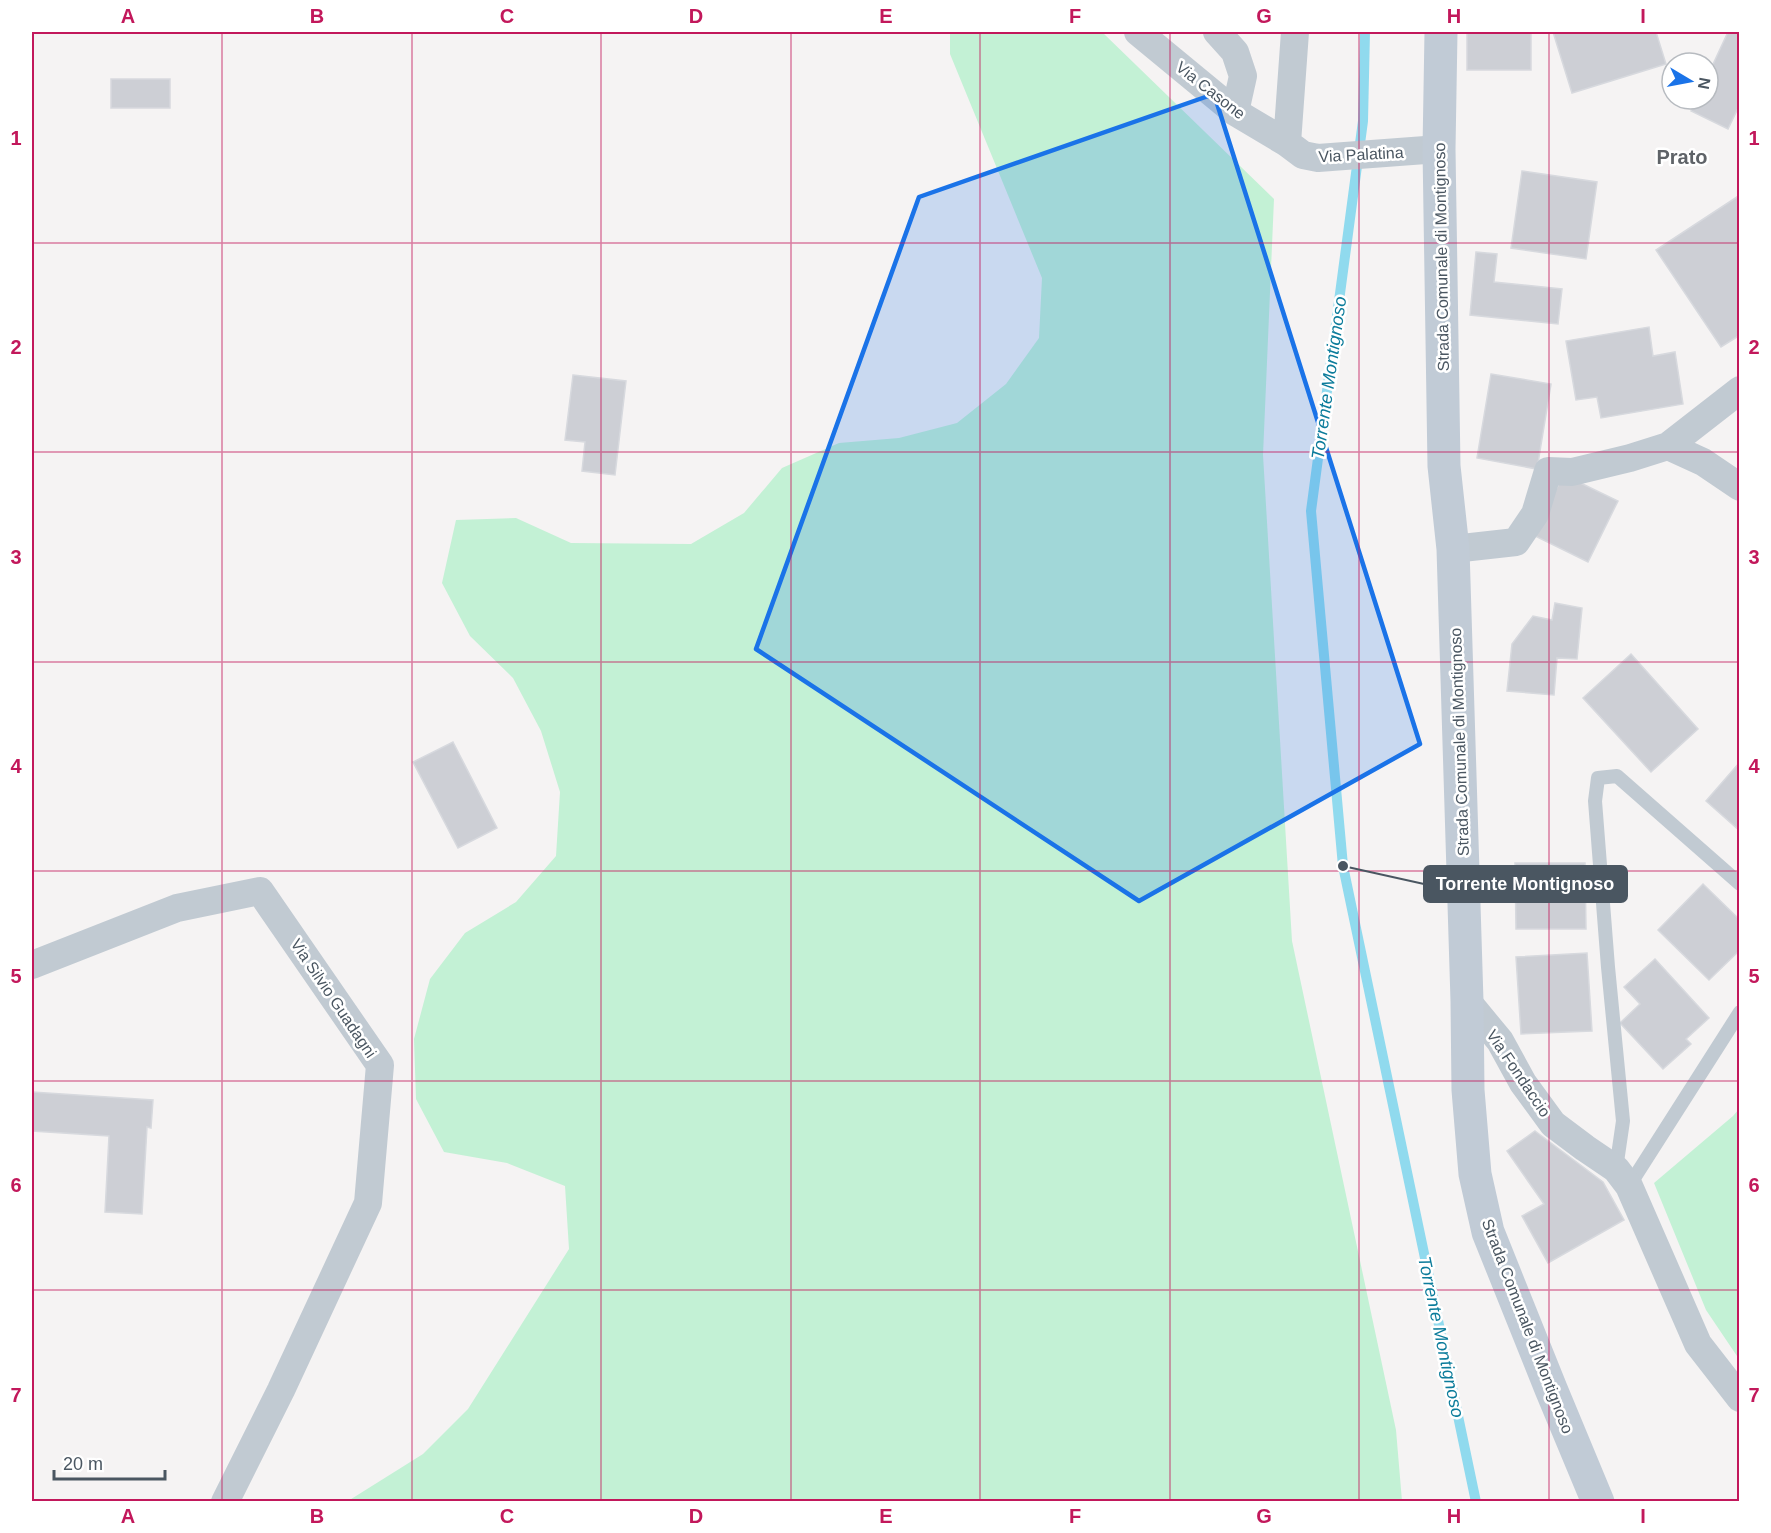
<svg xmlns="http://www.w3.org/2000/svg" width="1771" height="1533" font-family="Helvetica,sans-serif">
	<rect width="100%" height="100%" fill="#f5f3f3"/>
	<path fill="#c3f1d5" d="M 950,32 L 1102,32 L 1274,199 L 1263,455 L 1292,941 L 1396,1430 L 1402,1501 L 348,1501 L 423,1454 L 468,1409 L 569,1249 L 565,1186 L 507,1163 L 444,1152 L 416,1099 L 414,1039 L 430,979 L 465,933 L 516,902 L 556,856 L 560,792 L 541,731 L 513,678 L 470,636 L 442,583 L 456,520 L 516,518 L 571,543 L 691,544 L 744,513 L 782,468 L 839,443 L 899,438 L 957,423 L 1006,384 L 1039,338 L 1042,278 L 950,54 Z
		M 1739,1109 L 1739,1359 L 1706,1310 L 1654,1183 L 1733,1116 Z"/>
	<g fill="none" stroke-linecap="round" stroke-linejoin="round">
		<path stroke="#90daee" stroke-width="10" d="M 1365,32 L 1363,121 L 1311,511 L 1343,866 L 1476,1502"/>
	</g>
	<path fill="#cdcfd5" stroke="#d7d9de" stroke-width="1.5" d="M 1467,32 L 1531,32 L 1531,70 L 1467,70 Z
		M 1553,32 L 1656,32 L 1666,64 L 1572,93 Z
		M 1728,32 L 1740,32 L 1740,104 L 1728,129 L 1691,111 L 1697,99 L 1708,99 L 1708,75 Z
		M 111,79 L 170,79 L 170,108 L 111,108 Z
		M 1522,171 L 1597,182 L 1586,259 L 1511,248 Z
		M 1740,195 L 1740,335 L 1721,347 L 1656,250 Z
		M 1476,252 L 1497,254 L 1494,282 L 1562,289 L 1558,324 L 1470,315 Z
		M 1649,327 L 1653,356 L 1675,352 L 1683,404 L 1601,418 L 1597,397 L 1576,400 L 1566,341 Z
		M 1491,374 L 1551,384 L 1537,469 L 1477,458 Z
		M 573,375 L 626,381 L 615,475 L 582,471 L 585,442 L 565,440 Z
		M 1564,475 L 1618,501 L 1588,562 L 1531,534 Z
		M 1555,603 L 1582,608 L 1577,659 L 1557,658 L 1554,695 L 1507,691 L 1512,644 L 1533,616 L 1552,620 Z
		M 1631,654 L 1698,729 L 1651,772 L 1583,698 Z
		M 453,742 L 497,828 L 458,848 L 413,762 Z
		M 1740,762 L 1740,831 L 1706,801 Z
		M 1515,863 L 1585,863 L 1586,929 L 1516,929 Z
		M 1703,884 L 1740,920 L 1740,950 L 1709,980 L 1658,930 Z
		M 1587,953 L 1592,1031 L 1521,1034 L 1516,957 Z
		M 1655,959 L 1709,1018 L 1686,1039 L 1691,1044 L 1663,1069 L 1620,1023 L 1640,1004 L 1624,987 Z
		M 32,1092 L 153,1100 L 151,1128 L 147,1127 L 142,1214 L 105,1212 L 109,1136 L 32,1131 Z
		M 1535,1131 L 1603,1182 L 1624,1220 L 1548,1263 L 1522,1216 L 1544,1204 L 1507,1151 Z"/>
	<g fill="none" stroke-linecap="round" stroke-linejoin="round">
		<path stroke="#c1cad2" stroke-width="14" d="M 1616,1169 L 1623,1121 L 1608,967 L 1595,801 L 1598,778 L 1617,776 L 1740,884
			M 1629,1186 L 1740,1012"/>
		<path stroke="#c1cad2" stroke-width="28" d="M 1138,32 L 1235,112 L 1287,143 L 1303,155 L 1318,158 L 1439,149
			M 1217,32 L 1235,52 L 1243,76 L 1235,112
			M 1287,143 L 1295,32
			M 1668,446 L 1703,462 L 1740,487
			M 1453,549 L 1516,542 L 1535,514 L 1548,471 L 1572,472 L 1630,458 L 1668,446 L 1740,390
			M 32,965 L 177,908 L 260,891 L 380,1065 L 368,1203 L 281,1390 L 225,1502
			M 1467,1001 L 1500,1041 L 1523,1083 L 1553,1124 L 1585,1148 L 1616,1169 L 1629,1186 L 1698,1344 L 1740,1398"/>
		<path stroke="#c1cbd6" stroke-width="33" d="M 1441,32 L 1439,149 L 1444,466 L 1453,549 L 1467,1001 L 1468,1090 L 1475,1174 L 1488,1232 L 1551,1389 L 1598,1502"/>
	</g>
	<path fill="#1a73e8" fill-opacity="0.2" stroke="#1a73e8" stroke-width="4.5" stroke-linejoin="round" d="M 1214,94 L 1420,744 L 1139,901 L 756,649 L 919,197 Z"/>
	<path fill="none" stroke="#c2185b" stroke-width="1.5" stroke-opacity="0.55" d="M 222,32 L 222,1502M 412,32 L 412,1502M 601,32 L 601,1502M 791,32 L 791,1502M 980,32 L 980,1502M 1170,32 L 1170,1502M 1359,32 L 1359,1502M 1549,32 L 1549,1502M 32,243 L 1740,243M 32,452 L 1740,452M 32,662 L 1740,662M 32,871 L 1740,871M 32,1081 L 1740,1081M 32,1290 L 1740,1290"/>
	<g text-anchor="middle" stroke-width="5" stroke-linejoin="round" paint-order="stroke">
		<g font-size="16" fill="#4a5661" stroke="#fff">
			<text transform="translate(1211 90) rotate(38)" y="6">Via Casone</text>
			<text transform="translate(1361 154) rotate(-3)" y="6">Via Palatina</text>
			<text transform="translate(1441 257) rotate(-91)" y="6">Strada Comunale di Montignoso</text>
			<text transform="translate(1459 742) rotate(-92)" y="6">Strada Comunale di Montignoso</text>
			<text transform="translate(334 998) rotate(56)" y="6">Via Silvio Guadagni</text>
			<text transform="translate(1519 1073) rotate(56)" y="6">Via Fondaccio</text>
			<text transform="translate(1528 1326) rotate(69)" y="6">Strada Comunale di Montignoso</text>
		</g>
		<g font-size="18" font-style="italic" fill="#0c7c9b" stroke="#fff">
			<text transform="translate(1329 378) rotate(-82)" y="6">Torrente Montignoso</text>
			<text transform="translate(1441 1337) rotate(78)" y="6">Torrente Montignoso</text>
		</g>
		<g font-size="20" font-weight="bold" fill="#5f6368" stroke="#fff">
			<text x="1682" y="164">Prato</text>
		</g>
	</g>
	<path fill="none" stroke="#4a5661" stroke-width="2" d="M1343 866L1424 884"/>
	<circle fill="#4a5661" stroke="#fff" stroke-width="2" cx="1343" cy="866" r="6"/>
	<rect fill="#4a5661" stroke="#4a5661" stroke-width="2" x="1424" y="866" width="203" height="36" rx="6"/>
	<g font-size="18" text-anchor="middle" font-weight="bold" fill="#fff">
		<text x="1525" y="890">Torrente Montignoso</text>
	</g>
	<rect width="1771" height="1533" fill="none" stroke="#ffffff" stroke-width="66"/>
	<g transform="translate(1690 81) rotate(100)"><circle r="28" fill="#ffffff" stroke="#b7bbc0" stroke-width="1.5"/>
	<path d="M0-4.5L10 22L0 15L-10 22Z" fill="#1a73e8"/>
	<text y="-9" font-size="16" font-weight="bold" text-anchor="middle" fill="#4a5661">N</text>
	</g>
	<path d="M54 1470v9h111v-9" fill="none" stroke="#4a5661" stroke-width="3"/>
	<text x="63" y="1470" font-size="18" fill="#4a5661" stroke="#ffffff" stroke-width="4.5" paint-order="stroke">20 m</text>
	<rect x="33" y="33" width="1705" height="1467" fill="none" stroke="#c2185b" stroke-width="2"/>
	<g font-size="20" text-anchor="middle" font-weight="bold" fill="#c2185b">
		<text x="128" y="23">A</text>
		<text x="317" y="23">B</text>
		<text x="507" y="23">C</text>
		<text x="696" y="23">D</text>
		<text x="886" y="23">E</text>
		<text x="1075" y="23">F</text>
		<text x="1264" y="23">G</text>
		<text x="1454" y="23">H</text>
		<text x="1643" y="23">I</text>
		<text x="16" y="145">1</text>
		<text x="1754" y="145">1</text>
		<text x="16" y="354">2</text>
		<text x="1754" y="354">2</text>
		<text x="16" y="564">3</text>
		<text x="1754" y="564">3</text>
		<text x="16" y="773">4</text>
		<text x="1754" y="773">4</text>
		<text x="16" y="983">5</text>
		<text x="1754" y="983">5</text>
		<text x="16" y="1192">6</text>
		<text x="1754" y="1192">6</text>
		<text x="16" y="1402">7</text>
		<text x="1754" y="1402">7</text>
		<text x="128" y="1523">A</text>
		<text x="317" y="1523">B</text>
		<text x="507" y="1523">C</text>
		<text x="696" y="1523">D</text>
		<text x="886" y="1523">E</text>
		<text x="1075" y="1523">F</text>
		<text x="1264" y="1523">G</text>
		<text x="1454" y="1523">H</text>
		<text x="1643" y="1523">I</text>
	</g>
</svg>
